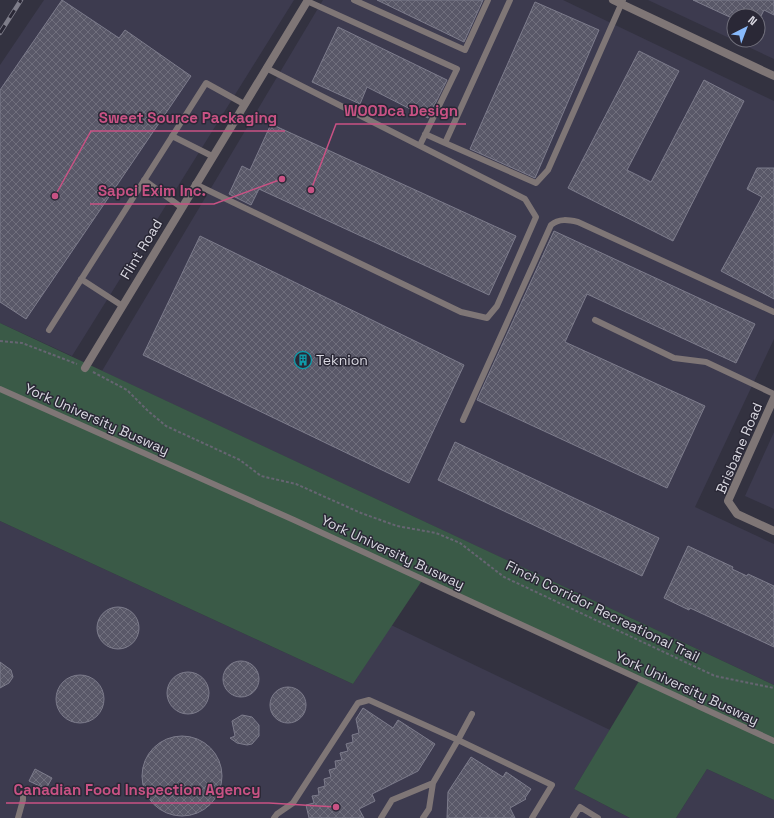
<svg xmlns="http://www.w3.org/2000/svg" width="774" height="818" font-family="'Space Grotesk',sans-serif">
	<defs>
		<pattern id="building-cross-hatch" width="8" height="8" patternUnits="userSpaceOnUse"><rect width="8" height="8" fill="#595868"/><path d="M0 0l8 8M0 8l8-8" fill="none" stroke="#706f7d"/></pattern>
	</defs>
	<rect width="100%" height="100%" fill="#333240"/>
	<path fill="#3d3b4f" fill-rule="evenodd" d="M 44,0 L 294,0 L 72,356 L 0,323 L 0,65 Z
		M 323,0 L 563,0 L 774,101 L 774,339 L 695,507 L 774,544 L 774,685 L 102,371 Z
		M 648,0 L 774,0 L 774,59 ZM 734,16 L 758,16 L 758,40 L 734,40 Z
		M 774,432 L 774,509 L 745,496 Z
		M 0,521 L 353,684 L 391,625 L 610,730 L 574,789 L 630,818 L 0,818 Z
		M 707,769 L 774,800 L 774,818 L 676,818 Z"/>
	<path fill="#3a5a47" d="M 0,323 L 774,685 L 774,800 L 707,769 L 676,818 L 630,818 L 574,789 L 639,681 L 423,579 L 353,684 L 0,521 Z"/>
	<path fill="url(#building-cross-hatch)" stroke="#7d7c8c" d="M 62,0 L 119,38 L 125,30 L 191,76 L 26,319 L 0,302 L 0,90 Z
		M 377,0 L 483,0 L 464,42 Z
		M 693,0 L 774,0 L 774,15 L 764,10 L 761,16 L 734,16 L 734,19 Z
		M 535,2 L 599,30 L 535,178 L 470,149 Z
		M 338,27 L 447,80 L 428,118 L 367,87 L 360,104 L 312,82 Z
		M 639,51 L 679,71 L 627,170 L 651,182 L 704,80 L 744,101 L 673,241 L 568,188 Z
		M 271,124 L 516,236 L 489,295 L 259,189 L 251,205 L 229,194 L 242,166 L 250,170 Z
		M 757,168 L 774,168 L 774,299 L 721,271 L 762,197 L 747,189 Z
		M 554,231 L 755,324 L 736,363 L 587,294 L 565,342 L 705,406 L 667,488 L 477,400 Z
		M 200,236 L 464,365 L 409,483 L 143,355 Z
		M 455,442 L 659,538 L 642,576 L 438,480 Z
		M 688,546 L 733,567 L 732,569 L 747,576 L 748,574 L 774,586 L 774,647 L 690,608 L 689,610 L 664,598 Z
		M97 628a21 21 0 1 1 42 0a21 21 0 1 1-42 0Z
		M223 679a18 18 0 1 1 36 0a18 18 0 1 1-36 0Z
		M 0,662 L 11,670 L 13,677 L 9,683 L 0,688 Z
		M167 693a21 21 0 1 1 42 0a21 21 0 1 1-42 0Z
		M56 699a24 24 0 1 1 48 0a24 24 0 1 1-48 0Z
		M270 705a18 18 0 1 1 36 0a18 18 0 1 1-36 0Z
		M 363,708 L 393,728 L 398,720 L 435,744 L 418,771 L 372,794 L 375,801 L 359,809 L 364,818 L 309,818 L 306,805 L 314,803 L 312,796 L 319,795 L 318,788 L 325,786 L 324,779 L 331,777 L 329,770 L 336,768 L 335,761 L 342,760 L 340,753 L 348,751 L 346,744 L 353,742 L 352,735 L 359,733 L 356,719 Z
		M 242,715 L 252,717 L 259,725 L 259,736 L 252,744 L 247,745 L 237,743 L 230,738 L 235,736 L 232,721 Z
		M142 776a40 40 0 1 1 80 0a40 40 0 1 1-80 0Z
		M 471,757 L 503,777 L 506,772 L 531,789 L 525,798 L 526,799 L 510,808 L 515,818 L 447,818 L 448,792 Z
		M 35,769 L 52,778 L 46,789 L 29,781 Z"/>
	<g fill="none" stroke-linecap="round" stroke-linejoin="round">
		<path stroke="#666572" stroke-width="2" stroke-dasharray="3 2" stroke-linecap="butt" d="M 0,341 L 22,343 L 77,364
			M 93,372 L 127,390 L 148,411 L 166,426 L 240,460 L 261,476 L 296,484 L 361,513 L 397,526 L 436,533 L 460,543 L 504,577 L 715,676 L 774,688"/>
		<path stroke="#7f7676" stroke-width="6" d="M 354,0 L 465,50 L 488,0
			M 307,1 L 457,69 L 420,145
			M 425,134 L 445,143 L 510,0
			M 172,136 L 212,156
			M 445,143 L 536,183 L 548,170 L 623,0
			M 144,180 L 181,207
			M 195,184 L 461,312 L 487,318 L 497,306 L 536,217 L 525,199 L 266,68
			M 81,279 L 121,305
			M 595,320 L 674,358 L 706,362 L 774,394
			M 49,330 L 206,83 L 244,104
			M 0,389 L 294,520 L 774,741
			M 463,420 L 551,225 C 559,218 569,220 578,222 L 774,312
			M 18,818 L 23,800 L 23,790
			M 274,818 L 277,814 L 293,803 L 358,703 L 369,700 L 458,740 L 472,714
			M 381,818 L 392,800 L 433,783
			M 423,818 L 429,809 L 433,783 L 458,740 L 552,785 L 532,818
			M 573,818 L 580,807 L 598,818"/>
		<path stroke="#7f7676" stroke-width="8" d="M 613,0 L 774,76
			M 85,368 L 308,0
			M 774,398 L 728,501 L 737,514 L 774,531"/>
		<g stroke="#7e7d89" stroke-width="4.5">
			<path id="rail" d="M 0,33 L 21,0"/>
		</g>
		<use href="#rail" stroke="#2a2836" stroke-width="3" stroke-dasharray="9" stroke-linecap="butt"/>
	</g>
	<defs>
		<g id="building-ring" transform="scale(0.9)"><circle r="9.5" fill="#2a2836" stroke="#0f9aa8" stroke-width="1.5"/><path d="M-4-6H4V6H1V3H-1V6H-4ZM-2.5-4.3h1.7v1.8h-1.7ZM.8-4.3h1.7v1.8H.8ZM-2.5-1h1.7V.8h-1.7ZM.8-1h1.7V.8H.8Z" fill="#0f9aa8"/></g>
	</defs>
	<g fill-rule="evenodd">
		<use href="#building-ring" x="303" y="360"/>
	</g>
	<g text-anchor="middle" stroke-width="3" stroke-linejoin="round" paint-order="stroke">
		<g font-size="14" fill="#dad9e2" stroke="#2a2836">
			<text transform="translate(141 249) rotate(-59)" y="5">Flint Road</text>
			<text transform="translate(97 419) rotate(24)" y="5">York University Busway</text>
			<text transform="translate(739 448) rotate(-67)" y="5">Brisbane Road</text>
			<text transform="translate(393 552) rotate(25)" y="5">York University Busway</text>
			<text transform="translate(603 611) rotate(26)" y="5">Finch Corridor Recreational Trail</text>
			<text transform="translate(687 688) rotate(25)" y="5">York University Busway</text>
		</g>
		<g font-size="14" fill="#dad9e2" stroke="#2a2836" text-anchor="start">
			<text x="316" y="365">Teknion</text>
		</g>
	</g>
	<path fill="none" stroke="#c95284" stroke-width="1.5" d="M311 190L336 124H466M55 196L91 131H285M282 179L214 204H90M336 807L269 803H6"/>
	<g fill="#c95284" stroke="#2a2836" stroke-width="1.5">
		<circle cx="311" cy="190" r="4"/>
		<circle cx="55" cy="196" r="4"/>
		<circle cx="282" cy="179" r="4"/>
		<circle cx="336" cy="807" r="4"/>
	</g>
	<g font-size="15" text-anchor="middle" font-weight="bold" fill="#c95284" stroke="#2a2836" stroke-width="3" stroke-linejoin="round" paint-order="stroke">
		<text x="401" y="116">WOODca Design</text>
		<text x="188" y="123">Sweet Source Packaging</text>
		<text x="152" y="196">Sapci Exim Inc.</text>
		<text x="137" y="795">Canadian Food Inspection Agency</text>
	</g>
	<g transform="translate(746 28) rotate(42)"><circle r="19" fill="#2a2836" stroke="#706f7b"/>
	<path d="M0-3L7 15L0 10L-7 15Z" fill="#88bafc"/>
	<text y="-6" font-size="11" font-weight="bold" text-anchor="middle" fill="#dad9e2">N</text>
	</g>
</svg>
